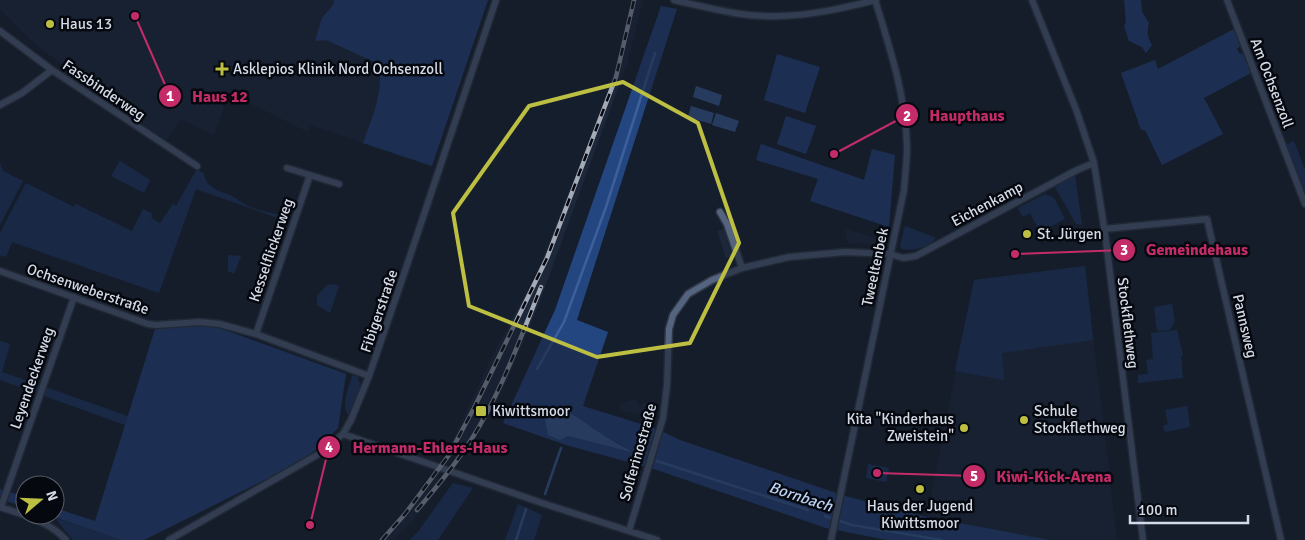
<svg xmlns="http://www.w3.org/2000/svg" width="1305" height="540" font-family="Signika,sans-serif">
	<rect width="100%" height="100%" fill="#151e2c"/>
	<path fill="#1c273a" d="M 0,0 L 334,0 L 333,5 L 322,18 L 326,40 L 379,64 L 381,76 L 381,86 L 375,110 L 363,143 L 311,125 L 308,132 L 229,93 L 214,135 L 181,119 L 167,140 L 125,114 L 123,110 L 64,72 L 65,66 L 37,46 L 0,9 Z
		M 632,0 L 643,0 L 627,64 L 538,306 L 508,379 L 487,419 L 461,459 L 447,453 L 494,352 L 537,274 L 602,107 L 621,51 Z
		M 724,229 L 732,256 L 726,258 L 717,231 Z
		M 845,229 L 880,239 L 879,244 L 848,243 Z
		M 1085,266 L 1117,540 L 1050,540 L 927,517 L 974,280 Z
		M 636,399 L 638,405 L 654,400 L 652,417 L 621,410 L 620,404 Z
		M 431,477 L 446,480 L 413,520 L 393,540 L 378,540 L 408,507 Z"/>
	<path fill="#1d3864" d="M 1294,141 L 1305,170 L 1305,198 L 1285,145 Z
		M 120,161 L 150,180 L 144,193 L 111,176 Z
		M 0,163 L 3,171 L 23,181 L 0,225 Z
		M 197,169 L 203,173 L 207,183 L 216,190 L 230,195 L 246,205 L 258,210 L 290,217 L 289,222 L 196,189 L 159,293 L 12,242 L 6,257 L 0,255 L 0,233 L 26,183 L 74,207 L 76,204 L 132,231 L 143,209 L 153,214 L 151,218 L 160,223 L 173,204 L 176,206 Z
		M 1075,175 L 1082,225 L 1076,224 L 1055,187 Z
		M 1045,194 L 1054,198 L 1065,219 L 1040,232 L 1030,213 L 1023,217 L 1018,208 Z
		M 905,226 L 936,238 C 927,248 914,251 901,249 L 900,245 Z
		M 228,255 L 241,256 L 234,274 L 228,271 Z
		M 1085,266 L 1093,340 L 1002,353 L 1004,380 L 955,371 L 974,280 Z
		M 334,284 L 339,286 L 330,313 L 317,305 L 317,296 L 327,285 Z
		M 1172,304 L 1175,322 L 1170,330 L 1157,331 L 1154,307 Z
		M 1177,330 L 1183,355 L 1181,356 L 1183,378 L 1138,383 L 1138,375 L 1148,374 L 1146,360 L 1153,359 L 1151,333 Z
		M 0,341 L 10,344 L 2,372 L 128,416 L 125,425 L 0,380 Z
		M 356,375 C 366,387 354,403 348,415 C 341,404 349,387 352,376 Z
		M 1187,406 L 1190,427 L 1165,432 L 1163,426 L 1168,424 L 1165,410 Z
		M 868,464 L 889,468 L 886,482 L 866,478 Z
		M 453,483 L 473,488 L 438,540 L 409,540 L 417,533 Z
		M 518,504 L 542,515 L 534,540 L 505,540 Z
		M 55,518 L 121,540 L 73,540 Z"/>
	<path fill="#244680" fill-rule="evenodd" d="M 334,0 L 488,0 L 432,166 L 363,143 C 372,117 384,92 379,64 L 326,40 L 315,41 L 322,18 L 333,5 Z
		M 1124,0 L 1141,0 L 1142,12 L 1149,23 C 1147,31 1147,37 1152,45 L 1146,53 L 1142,47 L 1129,41 L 1124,26 L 1126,22 Z
		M 661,6 L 677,9 L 577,320 L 608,332 L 583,406 L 657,429 L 680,440 L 845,496 L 927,517 L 1050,540 L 887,540 L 826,528 L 654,469 L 566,445 L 503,423 L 555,310 ZM 563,409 L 576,416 L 598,432 L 633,452 L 568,436 Z
		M 1234,29 L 1240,46 L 1237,49 L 1239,53 L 1243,54 L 1251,73 L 1204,98 L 1223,134 L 1162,165 L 1145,130 L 1141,130 L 1121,73 L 1155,60 L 1158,69 Z
		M 777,54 L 820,67 L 805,113 L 764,100 Z
		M 786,116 L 816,126 L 806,154 L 777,144 Z
		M 761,144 L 864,180 L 872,149 L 895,155 L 889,227 L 810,201 L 818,179 L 756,160 Z
		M 211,325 L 346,374 L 338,428 L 318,448 L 295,465 L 144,540 L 121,540 L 48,515 L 55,515 L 55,508 L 95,521 L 155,329 Z
		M 0,489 L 25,497 L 25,507 L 0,499 Z"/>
	<path fill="#3d609c" d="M 696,86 L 722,95 L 719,106 L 693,97 Z
		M 691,106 L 714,113 L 711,124 L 688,117 Z
		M 716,113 L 739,121 L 735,132 L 712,125 Z
		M 552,408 C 572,410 581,420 597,431 C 609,439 622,446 635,453 L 568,436 L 560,440 L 548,435 L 545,419 Z"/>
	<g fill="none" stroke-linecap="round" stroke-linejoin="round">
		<path stroke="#3d609c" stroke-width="2.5" d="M 537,369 L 564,322 L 606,207 L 655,53
			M 633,453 L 641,456
			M 657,461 L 808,510
			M 545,494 L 561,448
			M 825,516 L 852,525 L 941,540
			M 516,540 L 526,509"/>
		<g stroke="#303846" stroke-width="9">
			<path id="minor" d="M 674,0 C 709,8 745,18 781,16 C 813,15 844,8 876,0
				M 1032,0 L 1077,112 L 1094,163 L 1105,233 L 1143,540
				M 1227,0 L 1305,204
				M 0,31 L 52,70 L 197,166
				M 0,105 L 22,93 L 52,70
				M 287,168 L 339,184
				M 720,212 L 727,224 L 742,268
				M 1104,229 L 1207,219 L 1281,540
				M 0,271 L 148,324 L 156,325 L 200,322 L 220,324 L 256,334 L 369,376
				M 256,334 L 310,175
				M 343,434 L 542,503 L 657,540
				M 0,507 C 24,515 49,521 66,540
				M 1,507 L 74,297
				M 629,531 L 663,418 L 667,385 L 669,329 L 673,315 L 688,294 L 712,280 L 742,268 L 789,257 L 846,252 L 890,254 L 903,258 L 916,256 L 1077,170 L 1094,163
				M 169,540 L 317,455 L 343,434 L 351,420 L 369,376 L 405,271 L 496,0
				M 831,540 L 904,190 C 905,176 907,161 907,147 C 906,97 890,48 875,0"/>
		</g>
		<use href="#minor" stroke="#54647f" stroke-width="6"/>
		<g stroke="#a4abb6" stroke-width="4.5">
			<path id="rail" d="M 417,510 C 436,488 455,465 471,440 C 501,393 520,339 541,287
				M 382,540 L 405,514 L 449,455 L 474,408 L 547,258 L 616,77 L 634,0"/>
		</g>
		<use href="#rail" stroke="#05080e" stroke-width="2.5" stroke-dasharray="8" stroke-linecap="butt"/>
	</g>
	<path d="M0 0H1305V540H0ZM 623,82 L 698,123 L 739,243 L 690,343 L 597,357 L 469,306 L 453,213 L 529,106 Z" fill="#151e2c" fill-opacity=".55" fill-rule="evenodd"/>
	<path fill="none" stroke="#bdbf43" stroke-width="4" stroke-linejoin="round" d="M 623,82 L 698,123 L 739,243 L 690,343 L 597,357 L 469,306 L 453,213 L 529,106 Z"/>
	<g fill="#bdbf43" stroke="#05080e" stroke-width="2">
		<circle cx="50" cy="24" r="5"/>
		<path d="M219.5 61.5h5v5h5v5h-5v5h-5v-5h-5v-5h5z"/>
		<circle cx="1027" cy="234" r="5"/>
		<rect x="475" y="405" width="12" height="12" rx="2.5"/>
		<circle cx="1024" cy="420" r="5"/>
		<circle cx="964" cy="428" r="5"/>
		<circle cx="920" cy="489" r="5"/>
	</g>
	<g text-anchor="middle" stroke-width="5" stroke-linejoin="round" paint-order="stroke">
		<g font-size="15" fill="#d5dbe6" stroke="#05080e" text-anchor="start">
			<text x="60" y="29">Haus 13</text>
			<text x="233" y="74">Asklepios Klinik Nord Ochsenzoll</text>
			<text x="1037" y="239">St. Jürgen</text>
			<text x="492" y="416">Kiwittsmoor</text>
			<text x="1034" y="416">Schule<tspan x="1034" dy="17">Stockflethweg</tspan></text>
			<text x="954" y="424" text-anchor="end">Kita "Kinderhaus<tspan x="954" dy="17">Zweistein"</tspan></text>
			<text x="920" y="511" text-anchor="middle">Haus der Jugend<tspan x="920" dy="17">Kiwittsmoor</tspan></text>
		</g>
		<g font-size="15" fill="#d5dbe6" stroke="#05080e">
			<text transform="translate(1272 83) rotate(69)" y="5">Am Ochsenzoll</text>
			<text transform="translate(104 90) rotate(34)" y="5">Fassbinderweg</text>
			<text transform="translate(987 204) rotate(-28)" y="5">Eichenkamp</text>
			<text transform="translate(271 250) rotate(-71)" y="5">Kesselflickerweg</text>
			<text transform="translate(875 267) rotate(-78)" y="5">Tweeltenbek</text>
			<text transform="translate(88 289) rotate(19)" y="5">Ochsenweberstraße</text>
			<text transform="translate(379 311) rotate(-71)" y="5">Fibigerstraße</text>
			<text transform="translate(1128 323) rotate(83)" y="5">Stockflethweg</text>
			<text transform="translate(1245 326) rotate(77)" y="5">Pannsweg</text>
			<text transform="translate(32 378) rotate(-71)" y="5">Leyendeckerweg</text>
			<text transform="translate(638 452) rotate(-74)" y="5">Solferinostraße</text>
		</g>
		<g font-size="16" font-style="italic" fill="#bcd1f4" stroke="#05080e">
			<text transform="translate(801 496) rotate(18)" y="6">Bornbach</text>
		</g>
	</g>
	<path fill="none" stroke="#c42c69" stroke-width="2" d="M135 16L170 96M834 154L907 115M1015 254L1124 250M310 525L329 447M877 473L974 476"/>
	<g fill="#c42c69" stroke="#05080e" stroke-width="2">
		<circle cx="135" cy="16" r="5"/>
		<circle cx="834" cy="154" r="5"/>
		<circle cx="1015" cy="254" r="5"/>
		<circle cx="310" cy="525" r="5"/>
		<circle cx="877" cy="473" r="5"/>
		<circle cx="170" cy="96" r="12"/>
		<circle cx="907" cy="115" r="12"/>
		<circle cx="1124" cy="250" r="12"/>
		<circle cx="329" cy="447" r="12"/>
		<circle cx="974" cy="476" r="12"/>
	</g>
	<g font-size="15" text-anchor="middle" font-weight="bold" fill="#fff">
		<text x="170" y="101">1</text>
		<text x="907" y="121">2</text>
		<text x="1124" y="255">3</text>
		<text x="329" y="452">4</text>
		<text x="974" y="481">5</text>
	</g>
	<g font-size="16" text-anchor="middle" font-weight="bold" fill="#c42c69" stroke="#05080e" stroke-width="5" stroke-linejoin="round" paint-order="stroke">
		<text x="220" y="102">Haus 12</text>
		<text x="967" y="121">Haupthaus</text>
		<text x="1197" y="255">Gemeindehaus</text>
		<text x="430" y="453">Hermann-Ehlers-Haus</text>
		<text x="1054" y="482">Kiwi-Kick-Arena</text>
	</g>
	<g transform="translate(40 500) rotate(71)"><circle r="24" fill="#05080e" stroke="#585c64"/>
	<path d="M0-4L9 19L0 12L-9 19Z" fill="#bdbf43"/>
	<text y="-8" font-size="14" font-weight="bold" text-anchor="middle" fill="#d5dbe6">N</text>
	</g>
	<path d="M1130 515v8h118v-8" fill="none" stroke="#d5dbe6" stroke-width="2.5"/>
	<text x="1138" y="515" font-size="15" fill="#d5dbe6" stroke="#05080e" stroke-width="4" paint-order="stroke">100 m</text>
</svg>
